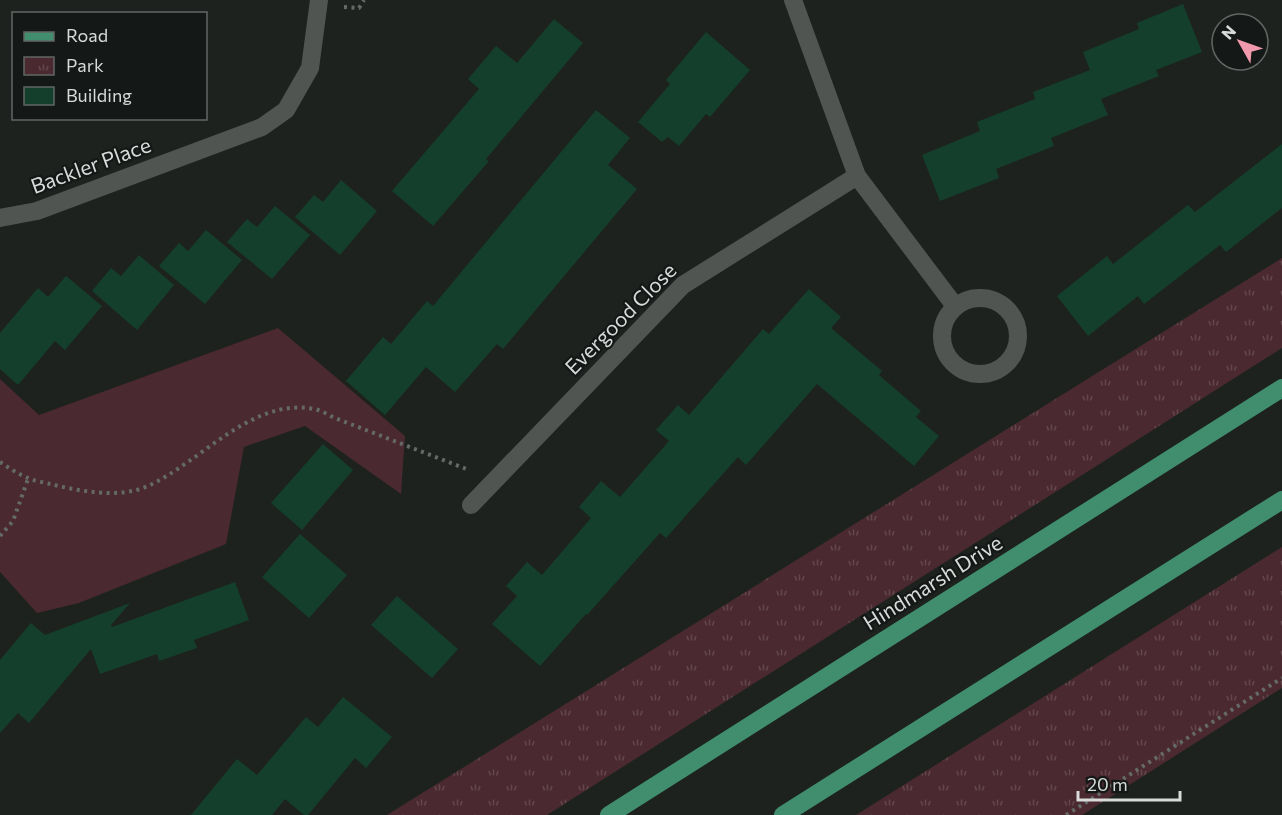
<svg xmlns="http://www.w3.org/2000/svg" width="1282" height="815" font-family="Commissioner,sans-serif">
	<defs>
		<pattern id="park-tufts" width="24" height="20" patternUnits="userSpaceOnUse" patternTransform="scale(1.5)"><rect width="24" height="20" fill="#4a2930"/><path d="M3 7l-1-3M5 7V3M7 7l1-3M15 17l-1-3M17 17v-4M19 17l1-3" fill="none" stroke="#63474d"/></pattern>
	</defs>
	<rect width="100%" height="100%" fill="#1d221f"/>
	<path fill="#4a2930" d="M 278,328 L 405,436 L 401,494 L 305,426 L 244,447 L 226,544 L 79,603 L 37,613 L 0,572 L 0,379 L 39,415 Z"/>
	<path fill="url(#park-tufts)" d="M 1282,258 L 1282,348 L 547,815 L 387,815 Z
		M 1282,547 L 1282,688 L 1082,815 L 856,815 Z"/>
	<path fill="#153f2d" d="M 1183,4 L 1202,52 L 1156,70 L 1159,76 L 1101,99 L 1108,115 L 1051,138 L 1054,146 L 996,169 L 999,178 L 940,201 L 922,155 L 980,131 L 977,122 L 1035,99 L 1033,92 L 1090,70 L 1083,52 L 1139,29 L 1137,23 Z
		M 554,19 L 583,43 L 486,159 L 489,161 L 433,226 L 392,191 L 479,89 L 468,79 L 496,46 L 517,63 Z
		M 706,32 L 750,70 L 710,117 L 706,114 L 679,146 L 668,137 L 662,142 L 638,122 L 670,84 L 666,80 Z
		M 596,110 L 630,138 L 608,165 L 637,189 L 503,349 L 497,344 L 455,392 L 426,367 L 385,415 L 346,381 L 383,337 L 391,344 L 427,301 L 433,306 Z
		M 1282,144 L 1282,208 L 1226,252 L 1220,245 L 1144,304 L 1138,296 L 1088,336 L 1057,296 L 1107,256 L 1113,264 L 1188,205 L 1195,212 Z
		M 341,180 L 377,211 L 340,255 L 295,217 L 314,195 L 323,202 Z
		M 275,206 L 310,235 L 272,279 L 227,242 L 247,219 L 257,227 Z
		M 206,230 L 242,260 L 205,304 L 159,266 L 179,243 L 188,251 Z
		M 139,255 L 174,285 L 137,330 L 92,291 L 111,268 L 121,276 Z
		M 66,276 L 102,306 L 65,350 L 55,341 L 18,385 L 0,369 L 0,333 L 38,288 L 48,297 Z
		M 809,289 L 841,317 L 831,328 L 882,371 L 879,375 L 921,411 L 916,417 L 939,436 L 914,466 L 817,384 L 746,465 L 738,457 L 666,538 L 660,533 L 587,615 L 586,614 L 540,666 L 492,624 L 517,596 L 506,586 L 527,562 L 542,575 L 591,518 L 579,507 L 601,481 L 620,497 L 669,441 L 656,430 L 678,405 L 689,415 L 763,329 L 769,334 Z
		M 323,444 L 353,470 L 302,530 L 271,503 Z
		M 300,534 L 347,575 L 309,618 L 262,577 Z
		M 235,582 L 249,620 L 194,640 L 197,648 L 159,661 L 157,654 L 100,674 L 91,649 L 29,723 L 18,713 L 0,733 L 0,660 L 31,623 L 45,635 L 130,603 L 111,625 L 112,627 Z
		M 397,596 L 458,649 L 432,678 L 371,625 Z
		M 343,697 L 392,737 L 366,768 L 355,758 L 308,815 L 304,815 L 285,799 L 272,815 L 191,815 L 237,759 L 257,775 L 306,717 L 318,727 Z"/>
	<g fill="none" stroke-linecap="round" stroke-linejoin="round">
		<path stroke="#656967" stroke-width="4" stroke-dasharray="3 4.5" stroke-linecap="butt" d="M 344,7 L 359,8 L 364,0
			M 0,462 C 9,468 18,474 28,478 C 34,481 43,482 50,484 C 79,491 119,499 148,486 C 201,462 252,397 314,409 C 321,410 328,415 335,418 L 469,470
			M 0,536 L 13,521 L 28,479
			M 1066,815 L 1282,678"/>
		<path stroke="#505552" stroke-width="18" d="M 793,0 L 857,176 L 955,306
			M 0,218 L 37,211 L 262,127 L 286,110 L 310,68 L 319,0
			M942 336a38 38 0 1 1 76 0a38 38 0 1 1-76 0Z
			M 471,505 L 683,285 L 857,176"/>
		<path stroke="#418e6f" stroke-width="18" d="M 609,815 L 1282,388
			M 783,815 L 1282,500"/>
	</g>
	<g text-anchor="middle" stroke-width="4.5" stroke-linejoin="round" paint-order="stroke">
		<g font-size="21" fill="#d8dbd9" stroke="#141816">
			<text transform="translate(91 166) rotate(-20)" y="7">Backler Place</text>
			<text transform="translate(621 319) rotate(-45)" y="7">Evergood Close</text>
			<text transform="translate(933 583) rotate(-32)" y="7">Hindmarsh Drive</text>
		</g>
	</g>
	<rect x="12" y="12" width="195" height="108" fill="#141816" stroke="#626664" stroke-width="1.5"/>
	<rect x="24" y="32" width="30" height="9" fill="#418e6f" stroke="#626664" stroke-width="1.5"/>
	<text x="66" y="42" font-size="18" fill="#d8dbd9">Road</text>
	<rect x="24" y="57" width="30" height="18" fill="url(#park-tufts)" stroke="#626664" stroke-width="1.5"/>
	<text x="66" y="72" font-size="18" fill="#d8dbd9">Park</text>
	<rect x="24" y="87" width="30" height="18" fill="#153f2d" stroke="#626664" stroke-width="1.5"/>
	<text x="66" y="102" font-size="18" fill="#d8dbd9">Building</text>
	<g transform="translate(1240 42) rotate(310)"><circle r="28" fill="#141816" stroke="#626664" stroke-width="1.5"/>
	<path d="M0-4.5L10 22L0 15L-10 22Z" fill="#f29aad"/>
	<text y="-9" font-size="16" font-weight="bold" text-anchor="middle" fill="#d8dbd9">N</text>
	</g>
	<path d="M1078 791v9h102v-9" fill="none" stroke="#d8dbd9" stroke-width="3"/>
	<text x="1087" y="791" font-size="18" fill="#d8dbd9" stroke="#141816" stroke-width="4.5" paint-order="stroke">20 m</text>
</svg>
